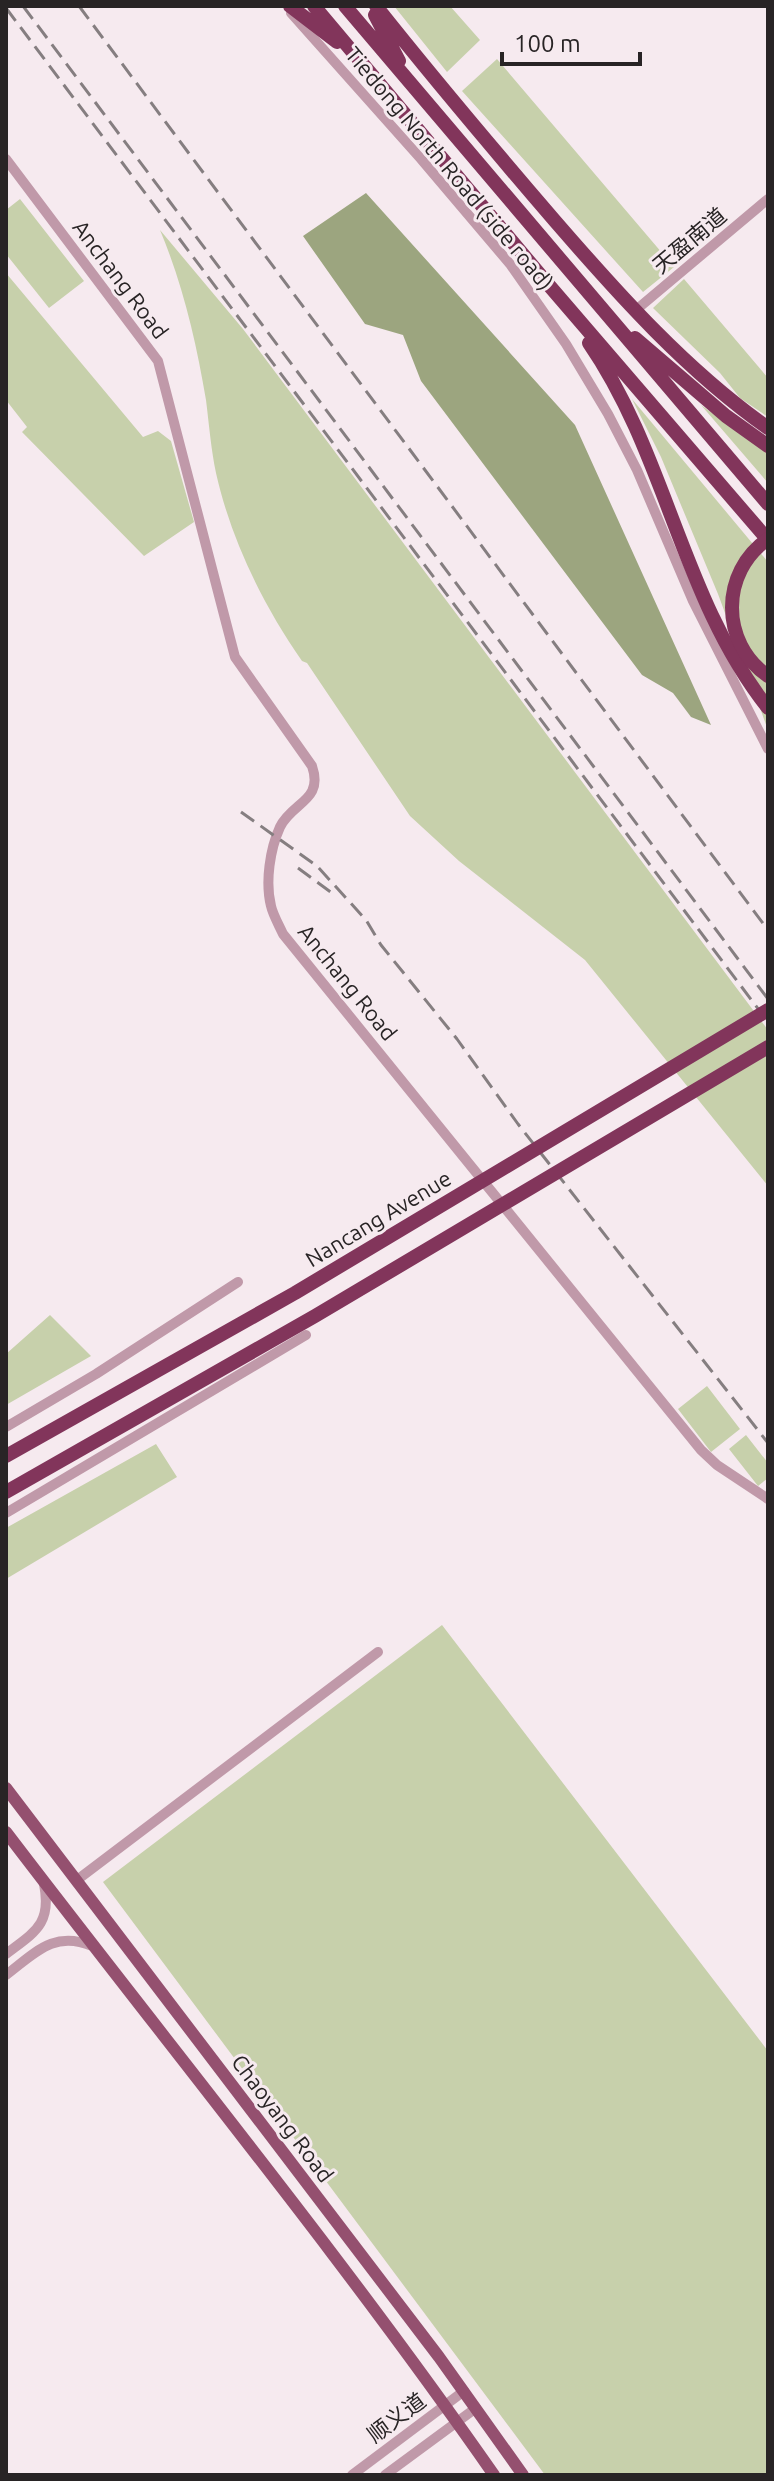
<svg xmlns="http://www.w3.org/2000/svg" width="774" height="2481" font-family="Ubuntu,'Noto Sans SC',sans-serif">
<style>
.green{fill:#c7d0ab}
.water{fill:#9ca57f}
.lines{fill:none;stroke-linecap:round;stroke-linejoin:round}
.minor{stroke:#c099a9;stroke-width:10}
.major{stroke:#94506f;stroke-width:12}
.highway{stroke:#82355b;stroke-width:14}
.rail{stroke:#857e80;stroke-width:3;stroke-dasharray:16 8;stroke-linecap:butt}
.highway-bridge{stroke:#82355b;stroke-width:14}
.labels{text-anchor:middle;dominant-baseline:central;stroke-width:6;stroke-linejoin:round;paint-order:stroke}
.street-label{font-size:22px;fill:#282425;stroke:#f6eaef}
</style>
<rect width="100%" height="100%" fill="#f6eaef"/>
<path class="green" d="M394,6H450L480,40L447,72Z
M497,59L674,267L643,292L462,91Z
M20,199L84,281L49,308L6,254V210Z
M160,230L243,329L768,1030V1186L585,960L459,861L410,816L307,663L302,661C263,605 231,540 216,473C211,449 209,424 206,400C196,341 183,285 160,230Z
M6,273L143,437L158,431L171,441L194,522L144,556L22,432L27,427L6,400Z
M684,279L768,378V417L740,398L720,373L653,308Z
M632,399L768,562V730L718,594L661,457Z
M701,405L768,454V483Z
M50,1315L91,1356L6,1405V1354Z
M707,1386L740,1429L711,1452L678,1409Z
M746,1435L768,1463V1478L758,1486L729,1449Z
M156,1444L177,1477L6,1579V1528Z
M442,1625L768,2051V2475H545L103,1882Z"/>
<path class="water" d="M366,193L575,425L711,725L691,717L673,693L642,675L421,381L403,335L365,324L303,236Z"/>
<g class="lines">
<path class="minor" d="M291,13L421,159L510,264L566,344L608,414L637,470L693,601L768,749
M6,159L158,361L235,657L312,766C324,801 292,802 280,827C270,849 265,882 271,906C273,915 279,925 283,934L701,1450L717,1465L768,1499
M636,310L768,199
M6,1427L96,1374L238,1282
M6,1513L306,1335
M77,1880L378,1652
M6,1954C35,1932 52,1924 44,1884
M6,1975C35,1953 54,1930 92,1946
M352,2475L464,2391
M385,2475L476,2408"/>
<path class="major" d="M6,1788L439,2357L523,2475
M6,1832C169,2046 340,2254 494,2475"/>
<path class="highway" d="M290,6L337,42
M314,6L547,283L768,540
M345,6L768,504
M376,6C434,79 494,150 555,221C620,296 687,371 768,428
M375,15L399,61
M635,338L726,416L768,446
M589,343C667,456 682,600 768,708"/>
<path class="rail" d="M23,6L768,999
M79,6L768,930
M6,8L768,1022
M241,812L317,866L366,920L381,945L457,1039L518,1124L768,1443
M298,868L332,893"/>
<path class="highway-bridge" d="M768,539C720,572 720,643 768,676
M6,1456L295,1293L768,1010
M6,1492L315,1316L768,1047"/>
</g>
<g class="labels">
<g class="street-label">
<text transform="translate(450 168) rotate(50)">Tiedong North Road (side road)</text>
<text transform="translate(689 240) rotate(-40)">天盈南道</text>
<text transform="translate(121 279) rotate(53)">Anchang Road</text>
<text transform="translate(348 982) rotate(51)">Anchang Road</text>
<text transform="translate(378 1218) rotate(-31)">Nancang Avenue</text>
<text transform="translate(283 2118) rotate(53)">Chaoyang Road</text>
<text transform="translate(396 2417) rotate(-37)">顺义道</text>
</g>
</g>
<rect width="774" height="2481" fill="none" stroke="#282425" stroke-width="16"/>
<path d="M502 52v12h138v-12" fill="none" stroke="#282425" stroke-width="4"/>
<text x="514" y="52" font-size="24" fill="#282425" stroke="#f6eaef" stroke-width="6" paint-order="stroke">100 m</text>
</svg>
